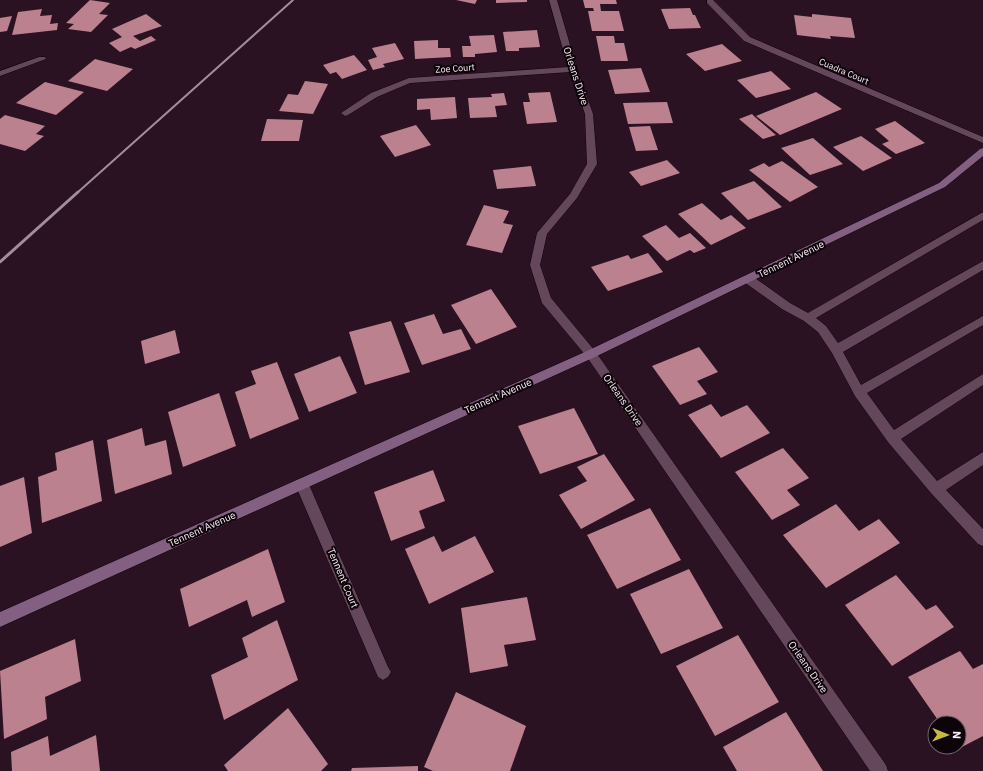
<svg xmlns="http://www.w3.org/2000/svg" width="983" height="771" font-family="'IBM Plex Sans',sans-serif">
<style>
.building{fill:#bc818e}
.lines{fill:none;stroke-linecap:round;stroke-linejoin:round}
.lane-casing{stroke:#12010c;stroke-width:1}
.street-casing{stroke:#12010c;stroke-width:1}
.secondary-casing{stroke:#12010c;stroke-width:1}
.lane{fill:#64475a;fill-rule:evenodd}
.street{fill:#64475a;fill-rule:evenodd}
.secondary{fill:#835f82;fill-rule:evenodd}
.rail-far1{stroke:#a18e9b;stroke-width:2}
.rail{stroke:#a18e9b;stroke-width:3}
.labels{text-anchor:middle;dominant-baseline:central;stroke-width:4;stroke-linejoin:round;paint-order:stroke}
.far-street-label{font-size:9px;fill:#fdeef7;stroke:#0c0409}
.street-label{font-size:10px;fill:#fdeef7;stroke:#0c0409}
</style>
<rect width="100%" height="100%" fill="#2a1223"/>
<path class="building" d="M90,0L110,3L99,14L108,15L91,32L68,29L74,24L66,23Z
M456,0H477L475,4Z
M496,0H527V2L496,3Z
M583,0H616L617,4H600L601,11H619L624,31H592L588,11H594L593,8H585Z
M690,8L693,15H695L701,28L669,29L661,9Z
M42,9L40,16L52,15L50,24L58,23L57,30L12,35L18,12Z
M146,14L162,26L133,36L140,41L151,36L156,40L135,49L131,47L120,52L109,43L122,37L112,29Z
M812,14L851,18L855,38L830,36L831,39L797,35L794,15L812,17Z
M12,16L7,31L0,32V18Z
M537,30L540,47L519,48V51H506L503,32Z
M494,35L497,52L475,54V57H463L462,46H471L469,36Z
M596,36H614L615,43H624L628,61H601Z
M438,40V48H450L451,57L415,59L414,41Z
M395,43L404,59L383,64L385,67L373,70L368,60L377,57L372,48Z
M722,44L742,61L705,71L686,54Z
M354,55L367,70L342,79L336,72L330,74L323,65Z
M95,59L133,69L107,91L68,81Z
M641,68L650,92L615,94L608,70Z
M771,71L791,89L756,98L737,80Z
M305,81L328,84L313,114L279,111L288,94L298,95Z
M45,82L84,92L56,115L16,103Z
M550,92L557,122L527,124L523,102H530L528,93Z
M816,92L842,109L780,135L756,116Z
M504,93L507,105L495,106L497,117L470,118L468,98L492,97L491,94Z
M455,97L457,118L431,120L430,109L417,110V99Z
M667,102L673,123L628,124L623,103Z
M752,114L755,117L776,135L763,139L739,119Z
M5,115L45,126L36,134L44,136L25,151L0,144V119Z
M267,119L303,120L299,141H261Z
M895,121L925,143L896,154L882,144L889,141L875,129Z
M416,125L431,145L395,157L380,136Z
M650,126L658,150L636,151L629,127Z
M861,136L892,158L863,171L833,147Z
M813,138L843,164L810,175L781,148Z
M667,160L680,173L641,186L629,172Z
M782,161L818,187L790,202L749,170L764,163L769,167Z
M531,166L536,186L497,189L493,170Z
M754,181L782,207L748,220L721,193Z
M702,203L721,220L731,215L746,228L711,245L678,214Z
M484,205L509,211L503,223L513,225L502,253L466,245Z
M666,225L679,238L690,233L706,248L694,253L690,250L667,261L642,236Z
M648,253L663,272L608,291L591,267L628,255L631,259Z
M491,289L517,327L476,344L451,305Z
M434,314L443,334L461,329L471,349L422,365L404,323Z
M391,321L410,372L365,385L349,332Z
M175,330L180,353L145,364L141,341Z
M699,347L718,372L697,381L707,394L680,405L652,366Z
M340,356L357,393L309,412L294,374Z
M277,362L299,419L250,439L235,392L256,384L251,371Z
M219,393L236,446L183,467L168,412Z
M711,404L721,417L747,405L770,433L721,458L688,415Z
M574,408L598,454L540,474L518,426Z
M142,428L145,446L166,440L172,474L115,494L107,440Z
M93,440L102,501L42,523L38,477L57,470L55,453Z
M783,448L809,478L787,490L800,505L772,520L735,472Z
M604,454L635,500L581,529L559,495L587,481L577,467Z
M433,470L445,501L419,511L425,528L391,541L374,492Z
M24,477L32,533L0,547V486Z
M836,504L859,531L879,519L900,543L826,588L783,535Z
M650,508L681,560L617,589L587,535Z
M434,536L442,552L475,536L494,572L429,604L405,549Z
M268,549L285,602L252,617L247,600L189,627L180,589Z
M689,569L723,628L661,654L630,594Z
M896,575L926,610L936,605L954,627L892,666L845,605Z
M527,597L536,640L504,645L508,666L470,673L461,608Z
M277,620L298,680L224,720L211,675L248,657L242,638Z
M738,635L779,702L715,736L676,666Z
M75,639L81,681L45,697L47,719L4,739L0,671Z
M960,651L973,669L983,664V736L958,749L957,747H959V723H940L908,677Z
M456,692L526,726L510,771H433L424,767Z
M288,708L328,764L321,771H228L224,765Z
M786,712L823,771H737L723,747Z
M96,735L100,771H12L11,752L48,736L50,756Z
M418,766V771H351L352,768Z"/>
<g class="lines">
<defs>
<path id="lane" d="M983,212V220L816,318L826,326L838,343L983,261V270L843,352L861,385L983,316V325L867,393L894,430L983,374V385L901,439L937,481L983,452V465L946,490L983,529V546L978,544L931,493L888,442L855,396L832,353L818,332L804,321L782,309L744,282L743,279L744,276H752L790,303L808,313Z"/>
<path id="street" d="M549,0H557L577,69L593,114L597,164L577,198L547,234L540,265L551,298L595,351L886,765L888,771H870L587,357L542,303L530,265L537,233L570,194L587,164L585,114L570,72L410,83L377,97L348,115L345,116L341,113L371,93L409,78L568,67Z
M707,0H713L750,37L983,137V143L744,41L707,3Z
M39,57H45L46,59L0,76V71Z
M302,478L307,480L388,667L391,672L388,677L383,680L378,677L295,484L297,480Z"/>
<path id="secondary" d="M983,148V156L945,187L595,357L0,627V612L587,351L939,183L980,149Z"/>
</defs>
<use href="#lane" class="lane-casing"/>
<use href="#street" class="street-casing"/>
<use href="#secondary" class="secondary-casing"/>
<use href="#lane" class="lane"/>
<use href="#street" class="street"/>
<use href="#secondary" class="secondary"/>
<path class="rail-far1" d="M77,193L293,0"/>
<path class="rail" d="M0,262L78,192"/>
</g>
<g class="labels">
<g class="far-street-label">
<text transform="translate(455 68) rotate(-4)">Zoe Court</text>
<text transform="translate(844 71) rotate(23)">Cuadra Court</text>
</g>
<g class="street-label">
<text transform="translate(576 76) rotate(72)">Orleans Drive</text>
<text transform="translate(791 259) rotate(-26)">Tennent Avenue</text>
<text transform="translate(498 396) rotate(-24)">Tennent Avenue</text>
<text transform="translate(623 400) rotate(55)">Orleans Drive</text>
<text transform="translate(202 529) rotate(-24)">Tennent Avenue</text>
<text transform="translate(343 578) rotate(67)">Tennent Court</text>
<text transform="translate(808 667) rotate(55)">Orleans Drive</text>
</g>
</g>
<g transform="translate(947 735) rotate(91)"><circle r="19" fill="#0c0409" stroke="#6c6268"/>
<path d="M0-3L7 15L0 10L-7 15Z" fill="#c8bb3b"/>
<text y="-6" font-size="11" font-weight="bold" text-anchor="middle" fill="#fdeef7">N</text>
</g>
</svg>
